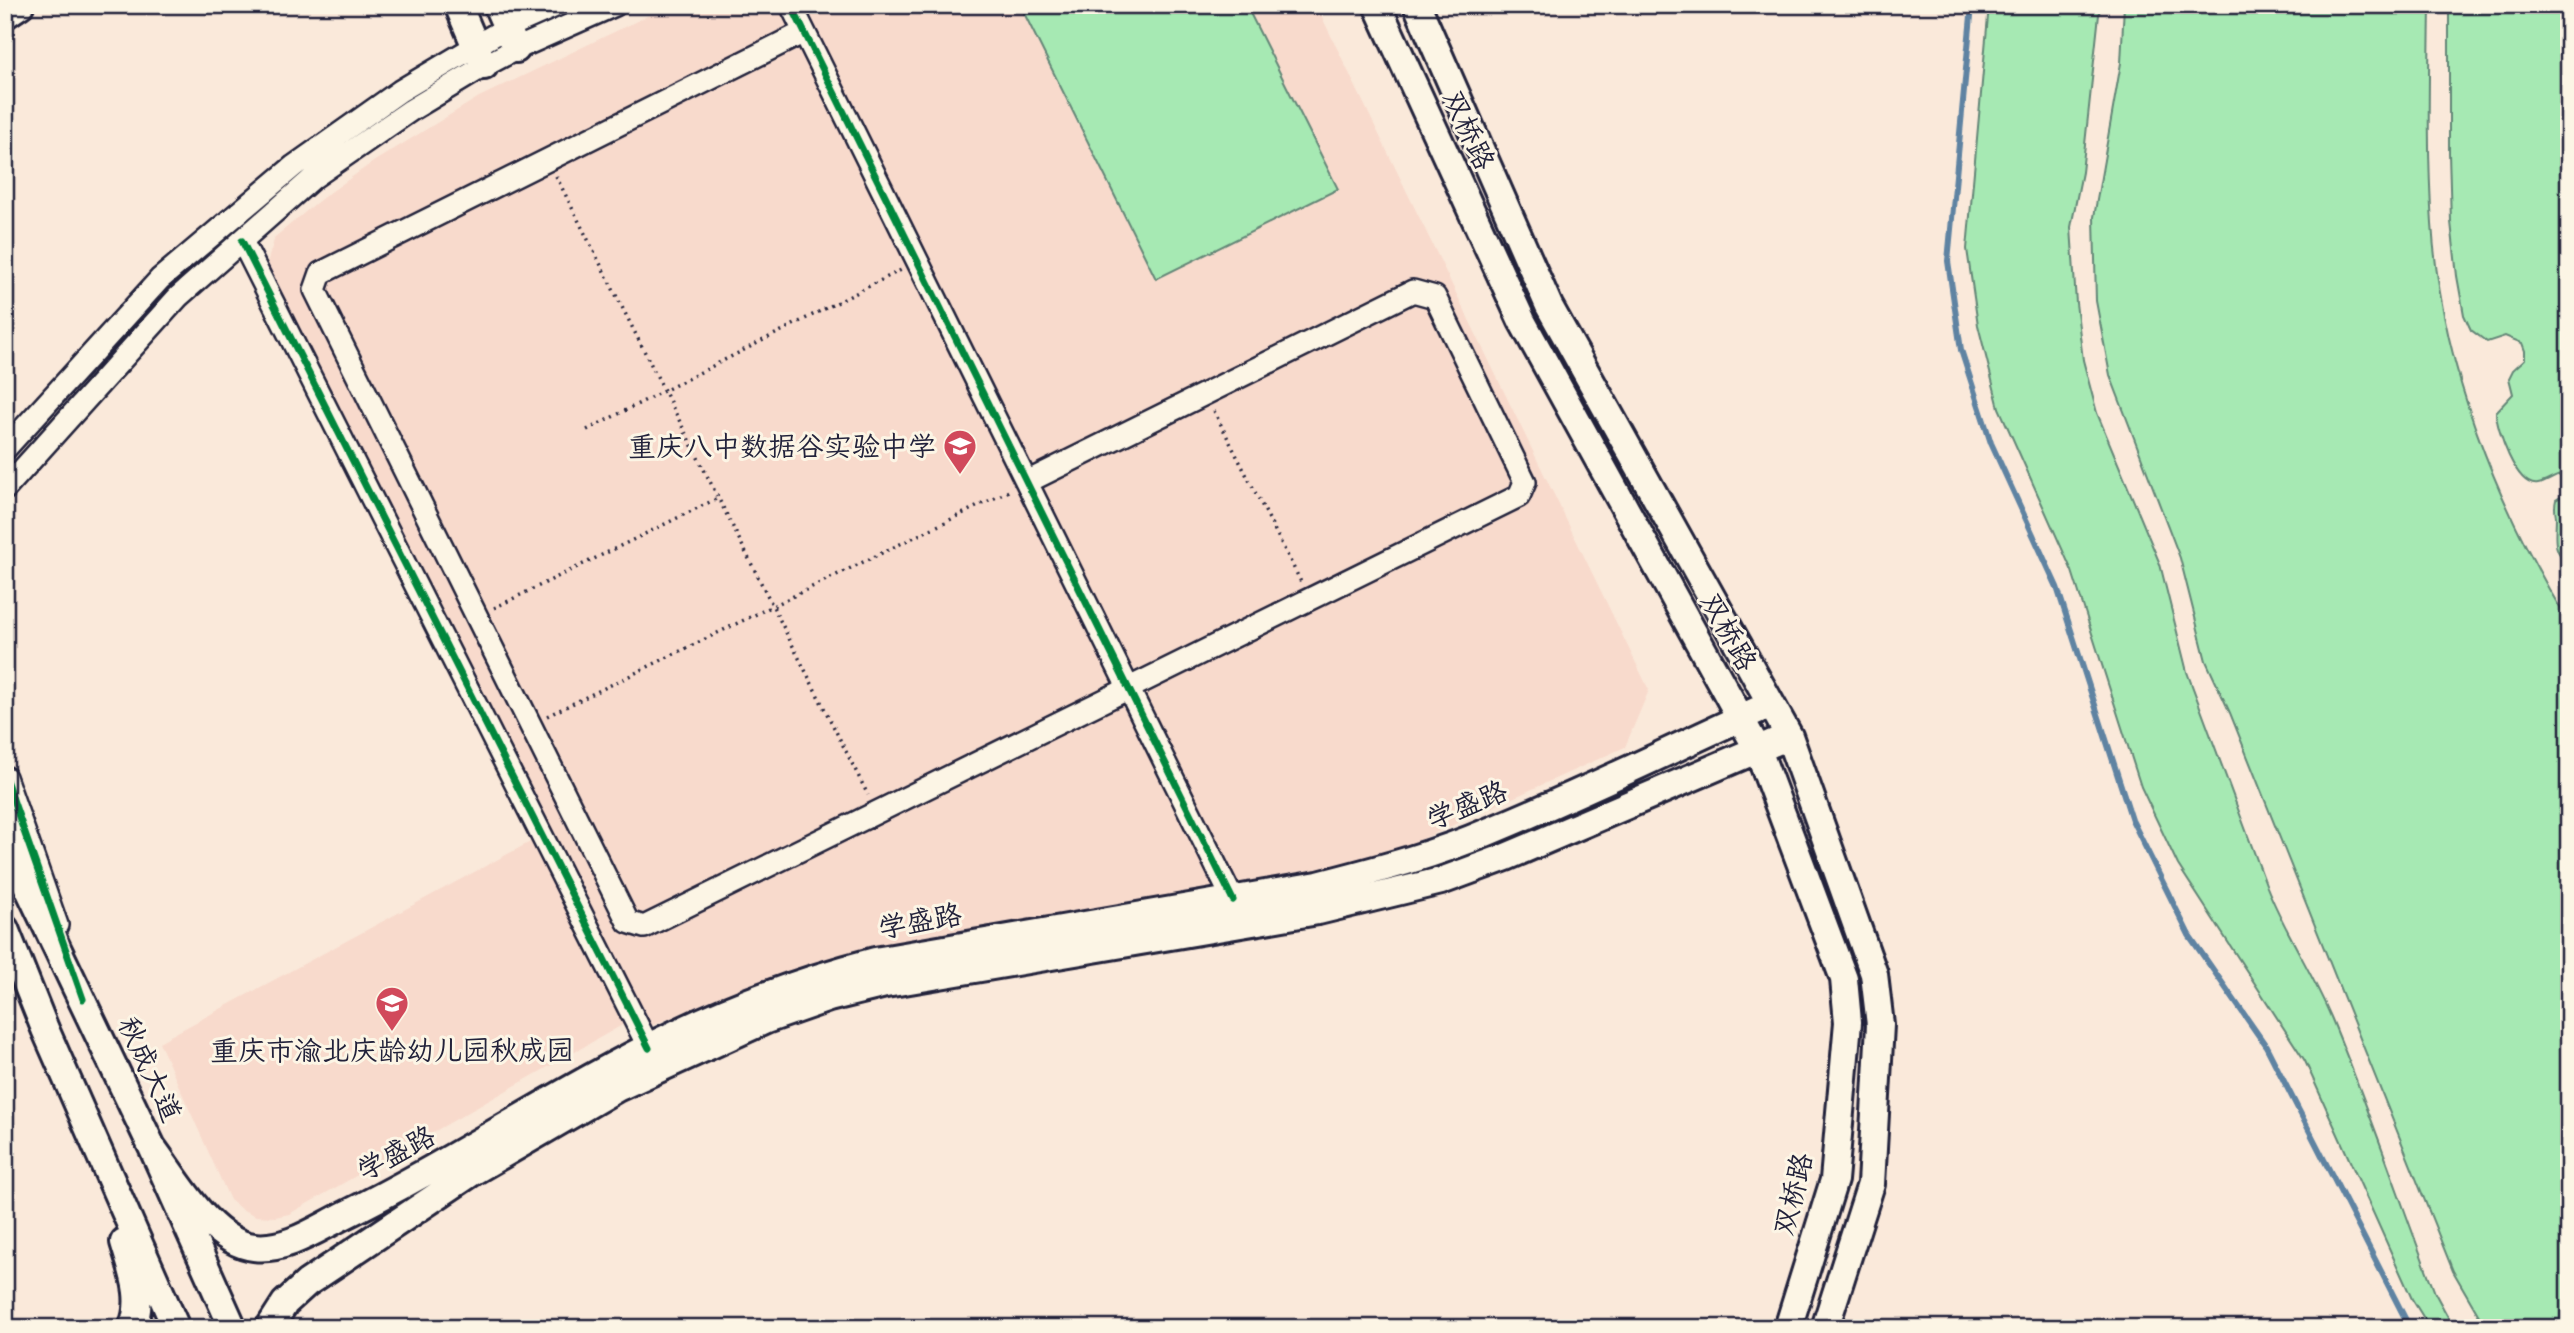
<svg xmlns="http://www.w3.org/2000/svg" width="2574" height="1333" font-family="Caveat,'LXGW WenKai TC',sans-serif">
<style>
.built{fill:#f8dacc}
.green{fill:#a6e9b3;stroke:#648677;stroke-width:2}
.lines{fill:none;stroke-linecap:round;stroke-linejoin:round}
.stream{stroke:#5e83a2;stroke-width:6}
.minor-casing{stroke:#22223b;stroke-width:26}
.major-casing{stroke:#22223b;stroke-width:32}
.path{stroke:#22223b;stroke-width:3.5;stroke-dasharray:2 5;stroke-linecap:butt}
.minor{stroke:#fcf5e5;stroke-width:21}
.major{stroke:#fcf5e5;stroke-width:26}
.cycleway-casing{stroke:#fcf5e5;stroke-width:11}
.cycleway{stroke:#00873e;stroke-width:7}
.labels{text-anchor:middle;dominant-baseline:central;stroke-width:6;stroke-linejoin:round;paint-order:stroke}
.street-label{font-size:28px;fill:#22223b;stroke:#fcf5e5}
.poi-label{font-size:28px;fill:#22223b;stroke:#fcf5e5;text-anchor:end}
</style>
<rect width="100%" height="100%" fill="#fae9da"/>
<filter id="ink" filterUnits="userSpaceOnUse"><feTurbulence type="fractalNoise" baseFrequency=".0143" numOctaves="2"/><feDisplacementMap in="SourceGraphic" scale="14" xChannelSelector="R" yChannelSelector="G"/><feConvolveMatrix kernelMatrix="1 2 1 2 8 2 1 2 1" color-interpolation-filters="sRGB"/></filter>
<g filter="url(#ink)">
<path class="built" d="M670,5H1316L1649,690L1625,747L1394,852L1317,873L868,949L736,990L651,1026L267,263L275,237L321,199L373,162L479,97Z
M532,841L624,1024L289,1214L275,1217L256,1216L241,1209L230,1200L159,1042Z"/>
<path class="green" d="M1020,5H1246L1338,189L1156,279Z
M1989,5H2100L2082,172L2071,227L2076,303L2083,360L2097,413L2160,564L2187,672L2267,887C2285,932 2312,972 2331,1017C2369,1107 2400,1201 2435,1293L2454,1328H2430L2412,1299L2305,1061L2178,865L2141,787L2072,571L1999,408L1978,325L1967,249Z
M2124,5H2430C2429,78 2427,151 2432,224C2441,364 2496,504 2569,623V1328H2486L2453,1271L2230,713L2206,661L2180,558L2110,375L2096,301L2094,217L2121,63Z
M2449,5H2569V473C2555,474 2547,483 2538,484C2516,488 2496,428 2496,412L2513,394L2509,378L2513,370L2525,359V351L2522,343L2505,336L2487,342L2471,330L2464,315L2457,276L2451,222L2449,153Z
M2564,495H2569V564C2551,551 2556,537 2556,517C2555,510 2554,507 2556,500Z"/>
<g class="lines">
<path class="stream" d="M1972,5L1948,261L1961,350L1991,443L2057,587L2132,820L2189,935L2266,1046L2410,1328
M2377,1328L2406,1323"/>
<defs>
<path id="minor" d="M791,5L1233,900
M804,32L321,273L315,290L628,922L644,927L1519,496L1525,482L1435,297L1413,291L1027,482
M242,241L649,1048
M5,449L160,279L294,166L400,91L506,28L558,5
M5,489L178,297L314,177L411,110L484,66L516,49L615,5
M5,777L57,925"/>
<path id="major" d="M458,5L484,66
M497,5L516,49
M1377,5L1522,321L1758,750L1844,979L1848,1022L1834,1180L1788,1328
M1417,5L1549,306L1789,736L1874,974L1880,1025L1871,1184L1825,1328
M5,15L20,5
M5,839L152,1147L233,1328
M5,929L45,1029L176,1328
M152,1147C177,1180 210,1242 254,1247C285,1251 317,1229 343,1216C457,1160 562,1088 677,1033C742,1002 806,979 875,961L1318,885C1376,870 1435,855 1490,831C1585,792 1678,746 1771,704
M124,1242C132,1270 145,1299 132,1328
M269,1328L285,1303L307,1283L474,1171L617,1088L766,1020L829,998L886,984L1318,911L1441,881L1506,857L1789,736"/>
</defs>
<use href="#minor" class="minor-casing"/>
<use href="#major" class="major-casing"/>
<path class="path" d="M556,176L868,795
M1214,411L1301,582
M587,430L901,270
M494,608L718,498
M547,716L1009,491"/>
<use href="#minor" class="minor"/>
<use href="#major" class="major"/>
<defs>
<path id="cycleway" d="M791,5L1233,900
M242,241L649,1048
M5,777L83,999"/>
</defs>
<use href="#cycleway" class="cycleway-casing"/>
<use href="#cycleway" class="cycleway"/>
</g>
</g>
<defs>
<symbol id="school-pin" viewBox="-11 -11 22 30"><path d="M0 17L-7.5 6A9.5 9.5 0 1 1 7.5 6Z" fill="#d1495b" stroke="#fcf5e5"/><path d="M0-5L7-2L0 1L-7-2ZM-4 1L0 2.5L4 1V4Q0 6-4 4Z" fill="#fff"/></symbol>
</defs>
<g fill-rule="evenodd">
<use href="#school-pin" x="941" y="427" width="38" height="52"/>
<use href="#school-pin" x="373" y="984" width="38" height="52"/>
</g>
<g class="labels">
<g class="street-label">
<text transform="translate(1469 130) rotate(65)">双桥路</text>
<text transform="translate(1729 632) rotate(61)">双桥路</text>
<text transform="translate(1467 805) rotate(-22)">学盛路</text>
<text transform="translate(920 921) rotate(-10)">学盛路</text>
<text transform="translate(150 1069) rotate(65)">秋成大道</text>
<text transform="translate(396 1153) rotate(-28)">学盛路</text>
<text transform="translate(1793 1194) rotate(-76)">双桥路</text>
</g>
<g class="poi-label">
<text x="936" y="446">重庆八中数据谷实验中学</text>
<text x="392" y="1050" text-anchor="middle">重庆市渝北庆龄幼儿园秋成园</text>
</g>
</g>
<rect width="2574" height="1333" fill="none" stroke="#fcf5e5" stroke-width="28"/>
<rect x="14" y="14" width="2546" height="1305" fill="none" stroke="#22223b" stroke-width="2.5" filter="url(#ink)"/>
</svg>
